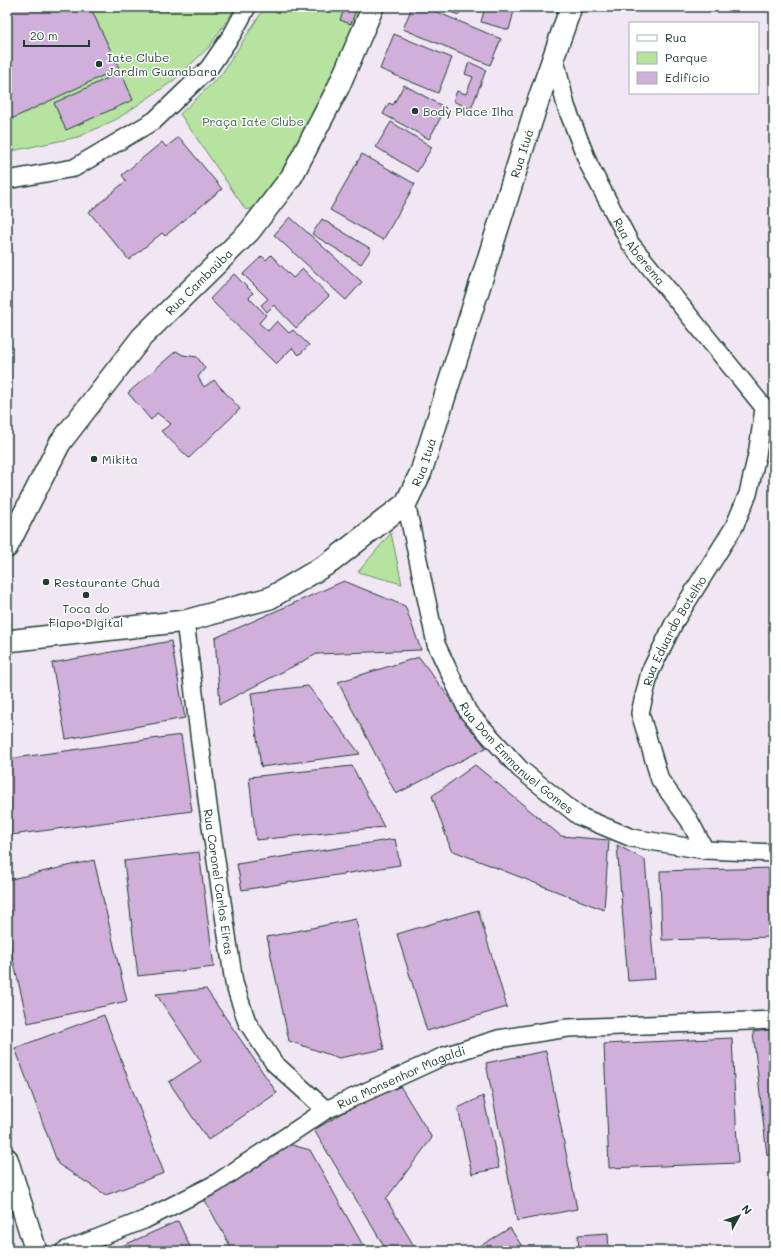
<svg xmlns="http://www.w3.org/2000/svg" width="781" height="1258" font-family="Mali,sans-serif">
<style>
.green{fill:#b6e3a0;stroke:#6a906a}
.building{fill:#d0b0db;stroke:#1f3d34}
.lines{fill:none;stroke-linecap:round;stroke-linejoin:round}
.minor-casing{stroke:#1f3d34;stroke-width:20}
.tertiary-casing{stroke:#1f3d34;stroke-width:24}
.minor{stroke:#fff;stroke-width:17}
.tertiary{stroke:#fff;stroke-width:21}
.poi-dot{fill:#1f3d34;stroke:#fff;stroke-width:1.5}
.labels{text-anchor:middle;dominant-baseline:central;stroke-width:3;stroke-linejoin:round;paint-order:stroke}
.poi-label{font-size:12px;fill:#1f3d34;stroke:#fff;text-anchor:start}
.park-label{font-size:12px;fill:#3d5e4a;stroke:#fff}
.street-label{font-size:12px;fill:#1f3d34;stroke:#fff}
</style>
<rect width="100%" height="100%" fill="#f1e7f4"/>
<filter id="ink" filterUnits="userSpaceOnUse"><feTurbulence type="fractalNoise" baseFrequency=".025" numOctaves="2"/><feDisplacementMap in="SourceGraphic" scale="8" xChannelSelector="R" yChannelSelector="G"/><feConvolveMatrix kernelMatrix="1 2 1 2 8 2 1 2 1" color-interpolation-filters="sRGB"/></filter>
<g filter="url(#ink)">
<path class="green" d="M7,7H236L209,47L173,81L117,119L78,137L7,152Z
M265,7H360L327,99L267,205L246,210L180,114L221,75Z
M391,533L402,584L358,572Z"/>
<path class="building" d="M7,7H90L119,68L7,121Z
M345,7H357L351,24L340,20Z
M412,7H425L501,39L490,65L403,29Z
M435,7H461L459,15Z
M485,7H515L509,30L481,22Z
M394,34L452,58L438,93L380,69Z
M469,62L486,70L471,109L453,101L457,91L466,94L473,77L465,74Z
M121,72L133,100L66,130L54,103Z
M404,85L446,108L429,139L383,114L389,103L393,105Z
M391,122L432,147L417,172L376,147Z
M179,137L222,189L165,236L162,233L129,260L89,212L126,181L122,175L162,142L166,147Z
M362,154L415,184L383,240L330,210Z
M290,217L362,282L346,300L274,235Z
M322,219L371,249L361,264L312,234Z
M271,255L293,278L303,269L329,296L296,328L274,305L267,312L261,305L268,299L243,274L262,256L266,260Z
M234,274L253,293L249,298L266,315L259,323L268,331L277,321L289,333L293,330L309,345L299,355L292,348L276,364L210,299Z
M176,351L183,355L197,357L205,368L198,377L204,387L214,380L240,409L189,458L161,431L171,424L157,413L151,420L128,393Z
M344,581L405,606L421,650L317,654L220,704L215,638Z
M171,641L185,718L66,739L52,663Z
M419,657L486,748L396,794L338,682Z
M308,686L360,754L261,767L251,693Z
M181,735L192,811L11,835L7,808V759Z
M475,765L561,836L609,840L604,910L451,850L432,796Z
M352,766L384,827L256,840L249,777Z
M395,839L400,865L242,890L237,864Z
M617,845L645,860L655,979L628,981Z
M199,852L214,967L138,976L124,861Z
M94,860L127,1001L28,1023L7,934V880Z
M774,868V937L662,940L660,871Z
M478,910L507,1007L427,1031L397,934Z
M356,919L384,1049L339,1058L289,1041L267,937Z
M206,989L277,1093L208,1140L169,1082L201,1061L156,994Z
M104,1015L164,1173L106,1195L58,1164L15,1048Z
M774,1029V1154L767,1155L753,1032Z
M732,1038L738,1163L609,1168L604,1044Z
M546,1051L577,1209L517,1221L486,1063Z
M397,1081L432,1138L386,1199L417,1251H387L314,1130Z
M483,1096L499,1168L472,1174L458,1108Z
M288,1144L310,1150L366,1251H233L201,1193Z
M178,1221L192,1251H119L120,1247Z
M510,1228L525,1251H472Z
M608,1233L609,1251H579L578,1235Z"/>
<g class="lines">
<defs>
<g id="minor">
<path id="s1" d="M554,55L566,106L589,165L630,243L771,416"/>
<path d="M7,180L74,168L155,120L209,68L233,33L247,7"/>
<path id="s2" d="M406,503L436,644L468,712L520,769L579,816L632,838L705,850L774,853"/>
<path id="s3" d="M185,621L208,806L234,983L247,1022L274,1063L326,1110"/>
<path id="s4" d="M705,850L689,820L660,780L640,713L650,672L675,621L734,527L748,494L757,455L764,409"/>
<path id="s5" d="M64,1251L144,1220L215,1184L326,1110L444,1056L498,1039L568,1028L774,1020"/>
</g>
<g id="tertiary">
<path id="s6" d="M7,547L60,443L142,337L249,232L292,176L338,88L373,7"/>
<path id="s7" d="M7,641L185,621L270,598L331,562L406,503L421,472L535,110L571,7"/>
<path d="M7,1159L36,1251"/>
</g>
</defs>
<use href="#minor" class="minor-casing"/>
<use href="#tertiary" class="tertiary-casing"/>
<use href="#minor" class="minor"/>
<use href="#tertiary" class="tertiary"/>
</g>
</g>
<g class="poi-dot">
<circle cx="99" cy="64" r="4"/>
<circle cx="415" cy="111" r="4"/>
<circle cx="94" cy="459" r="4"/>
<circle cx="46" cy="582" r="4"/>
<circle cx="86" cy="595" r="4"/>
</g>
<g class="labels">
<g class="poi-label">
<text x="107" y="57">Iate Clube<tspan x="107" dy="14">Jardim Guanabara</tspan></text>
<text x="423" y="111">Body Place Ilha</text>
<text x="102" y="459">Mikita</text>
<text x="54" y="582">Restaurante Chuá</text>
<text x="86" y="608" text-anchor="middle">Toca do<tspan x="86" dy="14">Fiapo Digital</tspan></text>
</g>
<g class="park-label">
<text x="253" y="121">Praça Iate Clube</text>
</g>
<g class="street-label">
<text stroke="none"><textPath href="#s7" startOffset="802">Rua Ituá</textPath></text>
<text stroke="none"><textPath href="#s1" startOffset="216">Rua Aberema</textPath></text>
<text stroke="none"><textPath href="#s6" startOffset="330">Rua Cambaúba</textPath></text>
<text stroke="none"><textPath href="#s7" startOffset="478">Rua Ituá</textPath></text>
<text stroke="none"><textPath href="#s4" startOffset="243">Rua Eduardo Botelho</textPath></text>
<text stroke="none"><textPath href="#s2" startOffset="286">Rua Dom Emmanuel Gomes</textPath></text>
<text stroke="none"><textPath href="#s3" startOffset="263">Rua Coronel Carlos Eiras</textPath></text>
<text stroke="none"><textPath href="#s5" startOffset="381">Rua Monsenhor Magaldi</textPath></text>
</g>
</g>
<rect width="781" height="1258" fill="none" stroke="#fff" stroke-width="24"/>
<rect x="12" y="12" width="757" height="1234" fill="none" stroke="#1f3d34" stroke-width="1.5" filter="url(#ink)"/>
<rect x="629" y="22" width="130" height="72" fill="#ffffff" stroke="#a5b1ae"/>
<rect x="637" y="35" width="20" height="6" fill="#ffffff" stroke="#a5b1ae"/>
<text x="665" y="42" font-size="12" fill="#1f3d34">Rua</text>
<rect x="637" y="52" width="20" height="12" fill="#b6e3a0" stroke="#a5b1ae"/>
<text x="665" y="62" font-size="12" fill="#1f3d34">Parque</text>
<rect x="637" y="72" width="20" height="12" fill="#d0b0db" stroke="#a5b1ae"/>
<text x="665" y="82" font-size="12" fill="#1f3d34">Edifício</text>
<g transform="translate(739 1216) rotate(50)" stroke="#ffffff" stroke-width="3" paint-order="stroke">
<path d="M0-3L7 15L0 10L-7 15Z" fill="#1f3d34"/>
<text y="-6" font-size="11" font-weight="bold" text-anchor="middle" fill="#1f3d34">N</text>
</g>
<path d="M24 40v6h65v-6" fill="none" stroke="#1f3d34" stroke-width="2"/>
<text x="30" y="40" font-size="12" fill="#1f3d34" stroke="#ffffff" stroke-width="3" paint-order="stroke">20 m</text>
</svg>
